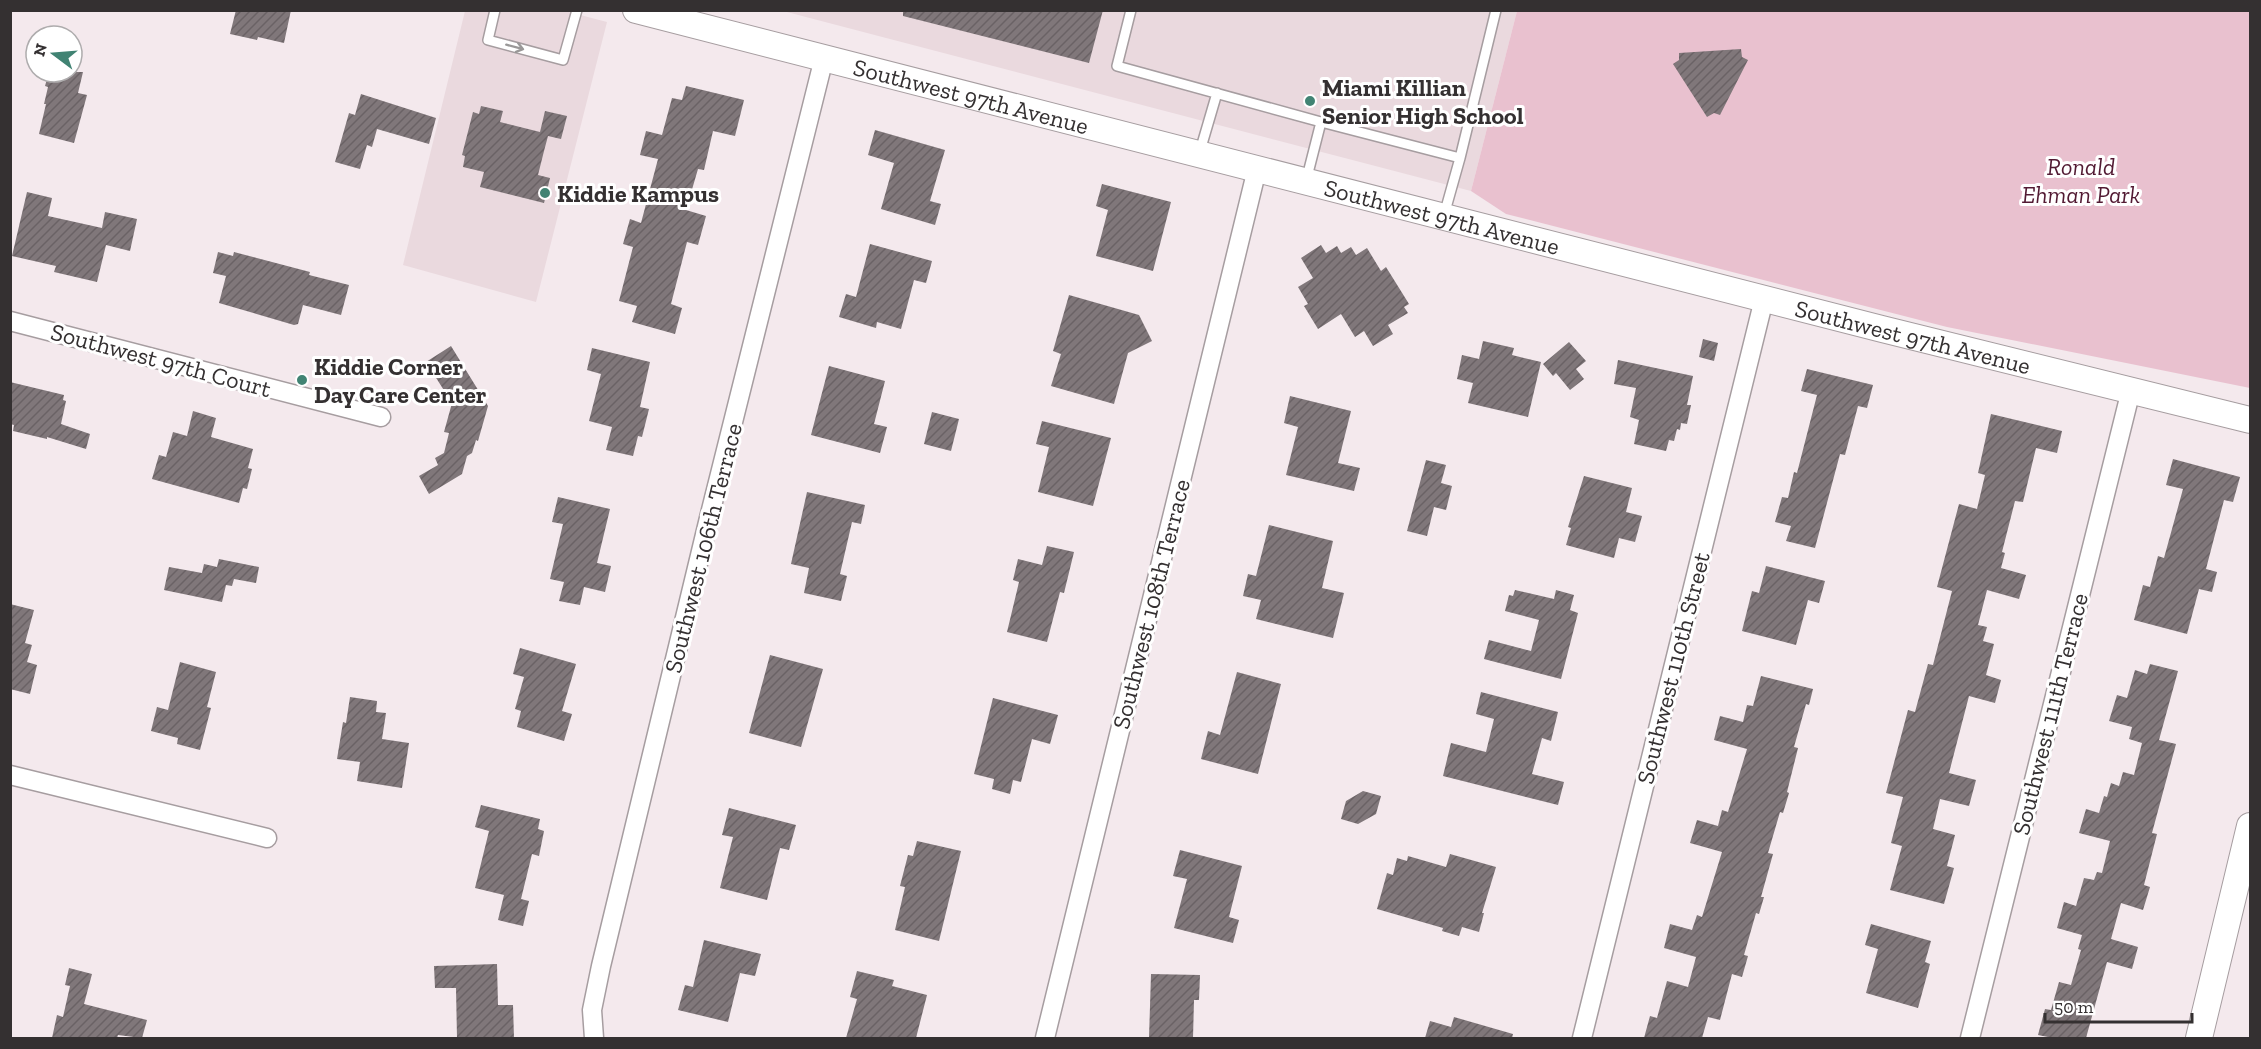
<svg xmlns="http://www.w3.org/2000/svg" width="2261" height="1049" font-family="'Zilla Slab',serif">
<style>
.built{fill:#ead9de}
.park{fill:#e9c1cf}
.building{fill:url(#building-hatch)}
.lines{fill:none;stroke-linecap:round;stroke-linejoin:round}
.lane-casing{stroke:#a69da0;stroke-width:12}
.street-casing{stroke:#a69da0;stroke-width:21}
.secondary-casing{stroke:#a69da0;stroke-width:28}
.lane{stroke:#fff;stroke-width:9}
.street{stroke:#fff;stroke-width:18}
.secondary{stroke:#fff;stroke-width:26}
.oneway{stroke:#9a9898}
.poi-dot{fill:#418373;stroke:#fff;stroke-width:2}
.labels{text-anchor:middle;dominant-baseline:central;stroke-width:6;stroke-linejoin:round;paint-order:stroke}
.poi-label{font-size:24px;font-weight:bold;fill:#343031;stroke:#fff;text-anchor:start}
.street-label{font-size:24px;fill:#343031;stroke:#fff}
.park-label{font-size:24px;font-style:italic;fill:#521a33;stroke:#fff}
</style>
<defs>
<pattern id="building-hatch" width="6" height="6" patternUnits="userSpaceOnUse" patternTransform="scale(1.5)"><rect width="6" height="6" fill="#80777a"/><path d="M-1 1l2-2M0 6l6-6M5 7l2-2" fill="none" stroke="#6a6265"/></pattern>
</defs>
<rect width="100%" height="100%" fill="#f4e9ed"/>
<path class="built" d="M465,11H565L607,22L536,302L403,265Z
M783,11H1517L1471,191Z"/>
<path class="park" d="M1517,11H2250V388L1947,327L1506,214L1471,191Z"/>
<path class="building" d="M236,10H291L284,43L258,37L257,40L230,34Z
M903,10H1103L1089,63L903,16Z
M1741,49L1742,57L1748,60L1720,115L1714,113L1707,117L1673,64L1679,60V53Z
M49,72H83L78,93L87,95L74,143L39,134L46,104H44L48,87L45,86Z
M686,86L744,100L735,136L713,131L704,170L698,169L686,210L706,216L698,245L687,242L671,304L682,308L675,334L632,322L637,306L619,301L633,247L623,244L630,219L641,223L658,159L640,155L646,131L662,135L672,98L682,100Z
M361,94L436,118L429,144L377,129L372,147L367,145L360,169L335,162L349,113L355,115Z
M481,106L503,111L500,122L540,132L545,111L567,116L561,139L548,136L544,151L538,175L550,178L544,203L480,187L484,172L463,167L465,156L462,155L473,112L479,114Z
M875,130L945,150L930,201L941,204L935,225L881,209L894,163L868,155Z
M1102,184L1171,202L1153,271L1096,256L1108,210L1096,206Z
M27,192L52,198L48,216L102,228L105,212L137,219L130,251L106,245L97,282L54,272L56,266L12,256Z
M870,244L932,261L926,283L914,280L901,329L877,322L876,328L839,317L846,294L856,297Z
M1321,245L1326,253L1337,246L1341,253L1351,247L1356,255L1367,248L1381,271L1386,267L1409,304L1404,307L1408,313L1388,325L1393,334L1373,346L1364,331L1355,337L1341,314L1318,329L1304,306L1308,304L1298,287L1313,278L1301,258Z
M218,252L233,256L234,252L310,272L309,275L349,285L341,315L303,305L298,324L294,325L219,303L226,276L213,273Z
M1069,295L1139,315L1152,341L1128,353L1114,404L1051,386L1061,354L1053,351Z
M1703,339L1718,343L1714,361L1699,357Z
M1483,341L1514,348L1512,355L1541,362L1528,417L1468,403L1473,383L1457,379L1462,355L1479,359Z
M1569,342L1586,361L1576,369L1584,379L1570,390L1556,373L1553,376L1543,364Z
M451,346L488,406L478,441L476,440L472,453L467,456L462,474L429,494L419,476L438,465L435,458L444,453L449,433L444,432L452,403L426,362Z
M592,348L650,362L640,407L649,409L642,437L638,436L633,456L606,450L612,427L589,421L601,374L587,370Z
M1618,360L1693,376L1687,405H1691L1687,424L1681,423L1680,430L1677,429L1674,441L1669,440L1666,451L1634,444L1639,420L1630,417L1636,388L1614,384Z
M829,366L885,381L874,424L887,427L880,453L811,435Z
M1807,369L1873,385L1867,408L1858,406L1845,455L1840,454L1815,548L1786,541L1791,526L1775,522L1782,497L1788,498L1794,472L1797,473L1817,395L1801,391Z
M10,382L64,395L63,400L66,401L61,424L90,434L86,449L47,437V439L13,431L14,425L10,424Z
M1290,396L1351,411L1338,463L1360,468L1354,491L1286,475L1298,427L1284,423Z
M193,411L216,418L211,437L253,449L248,468L252,469L247,489L243,488L239,503L152,479L159,455L166,457L173,432L187,436Z
M932,412L959,419L951,451L924,444Z
M1991,414L2062,431L2057,453L2036,448L2023,502L2015,501L2002,552L2005,553L2001,568L2026,575L2019,599L1987,590L1978,625L1987,627L1983,641L1994,644L1986,675L2001,680L1995,703L1969,696L1949,773L1976,780L1969,806L1940,799L1933,829L1955,835L1947,866L1954,868L1944,904L1890,890L1902,846L1891,843L1903,797L1886,793L1908,710L1915,712L1928,664L1933,665L1952,591L1937,587L1959,504L1977,509L1985,475L1978,473Z
M1042,421L1111,438L1093,506L1038,492L1049,447L1036,444Z
M2173,459L2240,477L2233,502L2224,500L2206,569L2217,572L2212,592L2199,589L2187,634L2134,620L2143,585L2150,587L2158,556L2164,558L2183,489L2166,485Z
M1426,460L1446,465L1441,483L1452,486L1446,510L1434,507L1427,536L1407,531Z
M1584,476L1632,488L1626,512L1642,516L1635,542L1619,538L1614,558L1566,545L1571,528L1568,527Z
M807,492L865,505L861,524L852,522L840,574L847,576L841,601L804,593L809,568L791,564Z
M558,497L610,509L597,563L611,566L605,592L584,587L580,605L559,601L564,582L550,579L563,524L552,522Z
M1269,525L1333,541L1322,588L1344,593L1333,638L1256,619L1261,600L1243,596L1248,574L1256,576Z
M1047,546L1074,552L1064,593L1060,592L1047,642L1007,632L1019,582L1013,580L1018,559L1042,565Z
M219,559L259,567L256,583L234,579L232,586L226,585L222,602L164,590L169,567L202,573L204,564L217,567Z
M1766,566L1825,581L1819,603L1808,600L1796,645L1742,631L1752,591L1759,593Z
M1515,590L1554,599L1556,590L1574,595L1570,610L1578,613L1561,679L1484,659L1489,640L1531,651L1539,620L1505,611L1509,595L1513,596Z
M10,604L34,610L25,643L32,645L27,662L37,665L30,694L10,689Z
M520,648L576,664L562,711L572,714L564,741L517,727L521,711L515,709L524,677L513,674Z
M770,655L823,669L801,747L749,733Z
M180,662L216,672L207,707L211,708L200,750L177,744L178,738L151,731L157,707L168,710Z
M2150,664L2178,671L2159,740L2176,744L2152,833L2157,834L2144,885L2150,887L2143,910L2121,903L2111,939L2138,947L2132,969L2107,962L2086,1038H2053L2038,1035L2045,1009L2051,1010L2059,982L2071,985L2081,950L2078,949L2082,935L2057,928L2064,902L2076,906L2084,878L2094,880L2097,872L2102,873L2110,841L2079,833L2086,809L2099,813L2104,796L2107,797L2111,783L2119,786L2123,772L2134,775L2142,743L2129,739L2132,727L2109,721L2117,695L2127,698L2135,670L2147,674Z
M1237,672L1281,684L1258,774L1201,759L1208,731L1220,735Z
M1761,676L1813,689L1809,705L1806,704L1794,747L1798,748L1787,792L1789,793L1783,813L1780,812L1768,853L1773,854L1761,897H1764L1759,914L1756,913L1744,955L1748,956L1742,977L1732,974L1720,1020L1708,1017L1702,1038H1644L1650,1016L1657,1018L1667,981L1688,987L1696,957L1664,948L1670,924L1692,930L1697,915L1702,917L1722,852L1690,843L1697,820L1718,826L1722,810L1728,812L1747,749L1714,740L1720,716L1743,722L1747,705L1753,706Z
M1481,692L1558,712L1551,741L1542,738L1532,774L1564,782L1558,805L1443,776L1451,743L1486,752L1494,719L1476,714Z
M350,697L377,701L376,712L386,713L382,739L409,743L402,788L357,781L360,762L337,759L343,722L346,723Z
M993,698L1058,715L1050,744L1032,739L1021,782L1013,780L1010,794L992,789L994,779L974,774Z
M1363,791L1381,796L1376,814L1358,824L1341,819L1346,801Z
M481,805L540,819L538,829L544,831L539,856L532,854L521,899L529,901L523,926L498,920L504,895L475,888L489,831L475,827Z
M729,808L796,825L789,850L780,848L767,900L720,888L733,837L722,835Z
M917,841L961,851L939,941L895,930L905,887L900,886L908,855L913,856Z
M1180,850L1242,866L1229,917L1239,920L1233,943L1174,928L1187,879L1173,876Z
M1450,854L1496,867L1482,913H1484L1479,932L1462,927L1459,936L1442,931L1443,928L1377,909L1387,873L1393,875L1397,858L1407,861L1408,856L1446,867Z
M1871,924L1931,941L1925,962L1930,964L1918,1008L1866,993L1878,949L1865,945Z
M704,940L761,954L755,976L740,973L728,1022L678,1010L685,985L693,987Z
M497,964L498,1005H513L514,1038H457L456,988H435L434,966Z
M69,968L92,974L84,1004L147,1020L142,1038L118,1035L117,1038H52L57,1015L63,1017L70,986L65,985Z
M857,971L894,980L892,986L927,995L916,1038H846L857,999L850,997Z
M1151,974L1200,975L1199,1000H1194L1193,1038H1149Z
M1454,1017L1513,1034L1512,1038H1425L1430,1021L1451,1027Z"/>
<g class="lines">
<defs>
<path id="lane" d="M495,10L488,40L563,60L577,10
M1131,10L1117,66L1321,122
M1200,151L1217,93
M1460,158L1496,10
M1306,181L1321,122L1460,158L1444,215"/>
<path id="street" d="M10,321L381,417
M10,775L267,838
M594,1038L592,1010L601,966L709,518L824,58
M1045,1038L1257,169
M1582,1038L1764,299
M1970,1038L2131,390"/>
<g id="secondary">
<path id="s1" d="M636,10L1882,329L2250,420"/>
<path d="M2199,1038L2250,826"/>
</g>
</defs>
<use href="#lane" class="lane-casing"/>
<use href="#street" class="street-casing"/>
<use href="#secondary" class="secondary-casing"/>
<use href="#lane" class="lane"/>
<use href="#street" class="street"/>
<use href="#secondary" class="secondary"/>
</g>
<defs><path id="oneway-shaft" d="M-6 0H5M1.5-3L5.5 0L1.5 3" fill="none" stroke-width="1.6" stroke-linecap="round" stroke-linejoin="round" transform="scale(1.5)"/></defs>
<use class="oneway" href="#oneway-shaft" transform="translate(515 47) rotate(15)"/>
<g class="poi-dot">
<circle cx="1310" cy="101" r="6"/>
<circle cx="545" cy="193" r="6"/>
<circle cx="302" cy="380" r="6"/>
</g>
<g class="labels">
<g class="poi-label">
<text x="1322" y="87">Miami Killian<tspan x="1322" dy="28">Senior High School</tspan></text>
<text x="557" y="193">Kiddie Kampus</text>
<text x="314" y="366">Kiddie Corner<tspan x="314" dy="28">Day Care Center</tspan></text>
</g>
<g class="street-label">
<text stroke="none"><textPath href="#s1" startOffset="346">Southwest 97th Avenue</textPath></text>
<text stroke="none"><textPath href="#s1" startOffset="832">Southwest 97th Avenue</textPath></text>
<text stroke="none"><textPath href="#s1" startOffset="1318">Southwest 97th Avenue</textPath></text>
<text transform="translate(161 360) rotate(15)">Southwest 97th Court</text>
<text transform="translate(703 548) rotate(-76)">Southwest 106th Terrace</text>
<text transform="translate(1151 604) rotate(-76)">Southwest 108th Terrace</text>
<text transform="translate(1673 668) rotate(-76)">Southwest 110th Street</text>
<text transform="translate(2050 714) rotate(-76)">Southwest 111th Terrace</text>
</g>
<g class="park-label">
<text x="2081" y="166">Ronald<tspan x="2081" dy="28">Ehman Park</tspan></text>
</g>
</g>
<rect width="2261" height="1049" fill="none" stroke="#343031" stroke-width="24"/>
<g transform="translate(54 54) rotate(286)"><circle r="28" fill="#ffffff" stroke="#aeacad" stroke-width="1.5"/>
<path d="M0-4.5L10 22L0 15L-10 22Z" fill="#418373"/>
<text y="-9" font-size="16" font-weight="bold" text-anchor="middle" fill="#343031">N</text>
</g>
<path d="M2045 1013v9h147v-9" fill="none" stroke="#343031" stroke-width="3"/>
<text x="2054" y="1013" font-size="18" fill="#343031" stroke="#ffffff" stroke-width="4.5" paint-order="stroke">50 m</text>
</svg>
